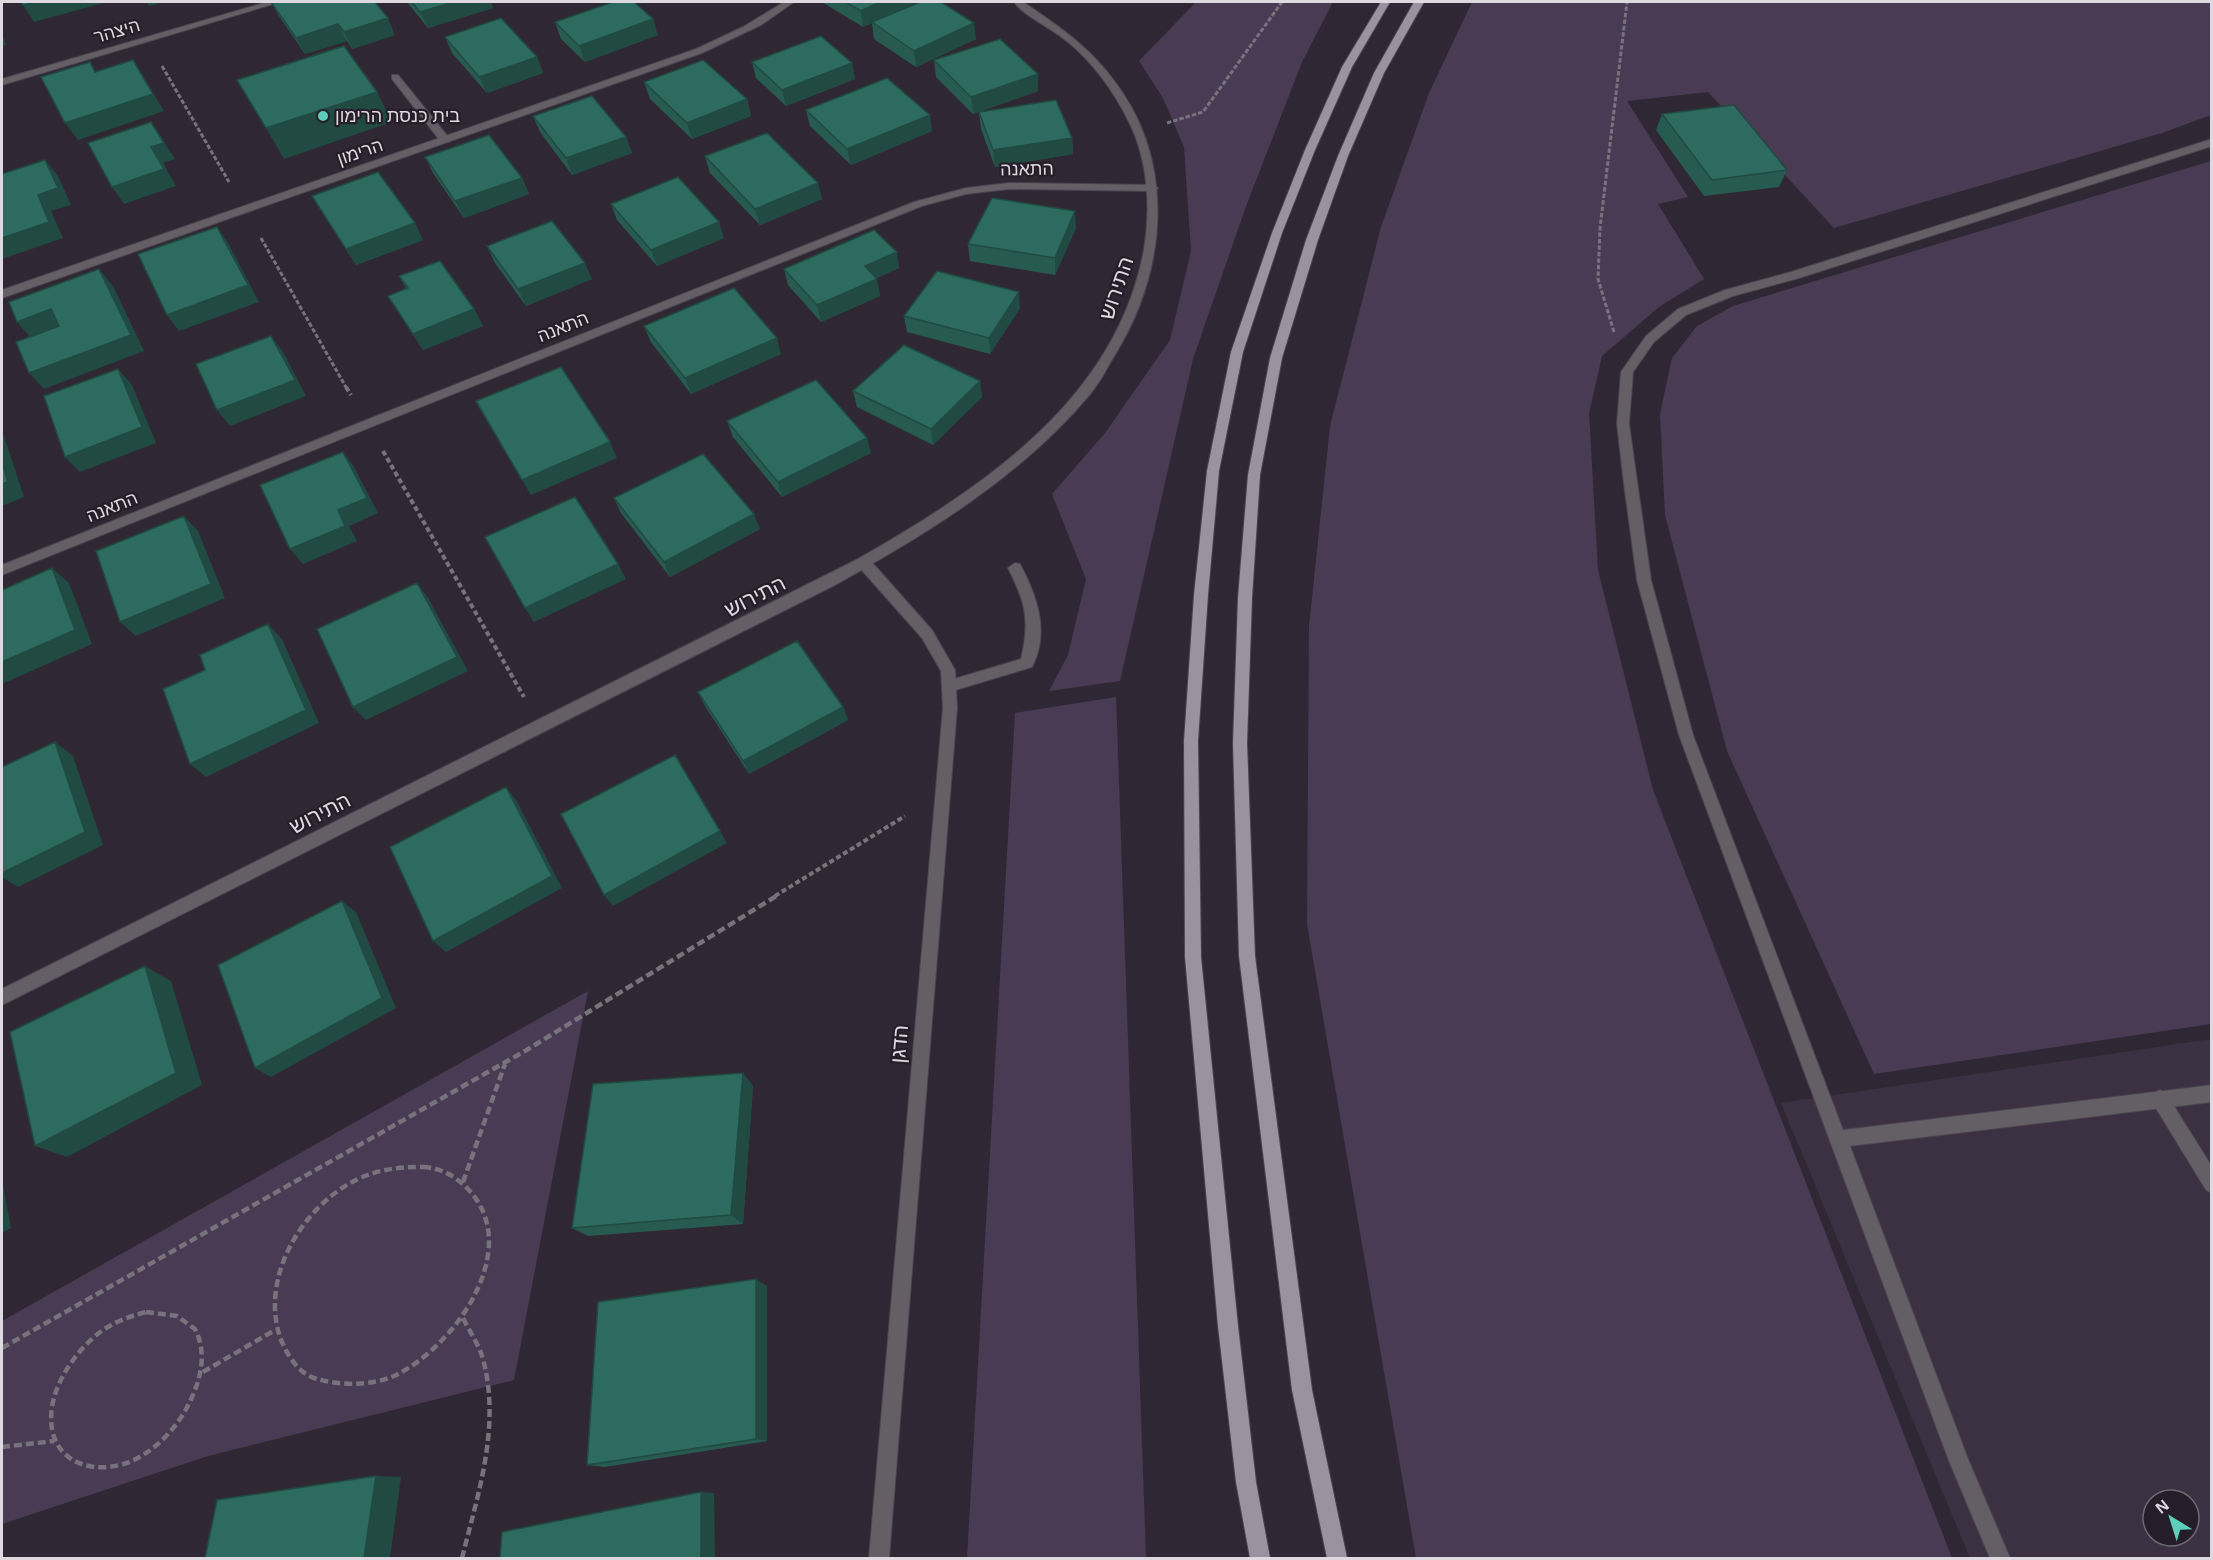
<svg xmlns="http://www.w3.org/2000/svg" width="2213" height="1560" font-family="Helvetica,Heebo,sans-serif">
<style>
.built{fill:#3c3142;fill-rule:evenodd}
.green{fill:#4a3b54}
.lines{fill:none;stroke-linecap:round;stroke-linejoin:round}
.service-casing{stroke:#4b4450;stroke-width:2}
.minor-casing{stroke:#4b4450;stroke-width:2}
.tertiary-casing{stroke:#4b4450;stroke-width:2}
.primary-casing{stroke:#4b4450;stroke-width:2}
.path-far2{stroke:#78727c;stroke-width:3;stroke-dasharray:4.5 2;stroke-linecap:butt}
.path-far1{stroke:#78727c;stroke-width:4;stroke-dasharray:5 3;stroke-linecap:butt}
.path{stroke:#78727c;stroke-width:4.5;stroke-dasharray:8 4;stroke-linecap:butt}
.service{fill:#635f65;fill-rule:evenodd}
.minor{fill:#635f65;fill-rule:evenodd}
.tertiary{fill:#635f65;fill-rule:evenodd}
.primary{fill:#9a939f;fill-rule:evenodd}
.wall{fill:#275b52}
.shaded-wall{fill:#204a42}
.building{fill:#2d6a5f;stroke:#204a42;stroke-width:1.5}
.poi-dot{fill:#5dceb9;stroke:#251e2a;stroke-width:2}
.labels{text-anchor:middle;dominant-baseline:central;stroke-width:4.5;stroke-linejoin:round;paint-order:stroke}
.far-street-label{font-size:18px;fill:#ded9e1;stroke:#251e2a}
.far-poi-label{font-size:18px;fill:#ded9e1;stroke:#251e2a;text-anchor:start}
.street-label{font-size:21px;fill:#ded9e1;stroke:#251e2a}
</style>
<rect width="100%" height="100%" fill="#2f2834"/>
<path class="built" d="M2211,1039V1558H1970L1781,1103ZM2153,1500H2189V1536H2153Z"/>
<path class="green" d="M1196,2H1333L1302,62L1245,209L1193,359L1120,681L1049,691L1068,655L1086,579L1052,494L1105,433L1170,340L1191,251L1184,147L1163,98L1139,61Z
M1472,2H2211V115L2162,133L1834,228L1708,92L1627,101L1688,197L1658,204L1704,279L1659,307L1602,356L1589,413L1598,570L1653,790L1952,1558H1416L1307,924L1309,627L1330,426L1381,227L1429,93Z
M2211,161V1024L1874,1074L1727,751L1665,515L1660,414L1672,358L1697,326L1733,306Z
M1116,697L1146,1558H967L1015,713Z
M588,991L514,1380L208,1456L2,1524V1321Z"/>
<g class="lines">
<defs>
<path id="service" d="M392,75H398L449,138V142H441L392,79Z
M1015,563L1020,564C1037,596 1050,632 1032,667L949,692L944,690L942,686L944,682L1021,659C1030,621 1026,603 1008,568Z
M2160,1090L2166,1093L2212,1167V1193L2206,1190L2154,1105L2151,1099L2154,1093Z"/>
<path id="minor" d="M784,2H794L761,25L702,53L2,298V290L696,49L743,27Z
M2212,139V146L1799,278L1733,296L1686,315L1654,342L1633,372L1629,424L1651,580L1693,735L1843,1130L2212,1085V1102L1850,1146L1968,1459L2010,1558H1990L1949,1461L1679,735L1637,580L1624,484L1617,424L1621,372L1646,336L1678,309L1725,290L1791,272Z
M1009,183L1153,185L1158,188L1153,191L1009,189L966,194L922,206L2,575V565L914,202L966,188Z
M864,558L869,559L932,630L955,670L957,708L889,1558H869L943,708L941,671L922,638L859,567L857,563Z"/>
<path id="tertiary" d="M267,2H280L2,85V79Z
M1014,2H1023C1056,24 1088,46 1112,78C1178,162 1167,272 1113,358C1106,370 1100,382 1091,393C1022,476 928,533 835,585L2,1005V989L856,560C981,489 1117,400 1144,249C1151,209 1148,161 1130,124C1115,93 1092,60 1064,39C1049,27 1024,16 1014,2Z"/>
<path id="primary" d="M1381,2H1390L1352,67L1315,150L1282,233L1243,352L1219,471L1208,595L1198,741L1201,957L1238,1326L1256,1482L1270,1558H1250L1236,1482L1218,1326L1185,957L1184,741L1194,595L1207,471L1231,352L1272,233L1305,150L1342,67Z
M1414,2H1424L1384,73L1348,156L1318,240L1282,358L1260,475L1252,598L1247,743L1255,956L1312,1390L1347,1558H1327L1292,1390L1239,956L1233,743L1238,598L1248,475L1270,358L1306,240L1338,156L1374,73Z"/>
</defs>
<use href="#service" class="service-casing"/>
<use href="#minor" class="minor-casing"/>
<use href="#tertiary" class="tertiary-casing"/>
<use href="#primary" class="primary-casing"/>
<path class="path-far2" d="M162,66L229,182
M1167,123L1203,112L1282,2
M261,238L347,389
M1614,332L1598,279L1600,228L1627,2"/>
<path class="path-far1" d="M346,387L351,395
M383,451L524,697
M775,896L905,816"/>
<path class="path" d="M423,1167C441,1168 455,1176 467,1188C526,1248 454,1348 394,1376C370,1386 339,1386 314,1378C297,1372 286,1353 280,1337C260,1277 302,1206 358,1179C379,1169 400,1167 423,1167Z
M463,1182L505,1064
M146,1312L177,1316L195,1329C209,1356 199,1386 185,1411C171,1435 147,1458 120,1465C79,1475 45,1452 52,1407C56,1381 74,1355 93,1338C108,1324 127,1317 146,1312Z
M2,1348L525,1051L778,895
M203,1372L275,1330
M2,1447L54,1441
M462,1558C478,1494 501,1426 483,1359C479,1345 470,1332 463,1318"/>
<use href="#service" class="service"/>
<use href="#minor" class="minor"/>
<use href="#tertiary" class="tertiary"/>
<use href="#primary" class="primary"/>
</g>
<path class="wall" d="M271,2L395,35L352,49L347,41L305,54L279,16Z
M407,2H491L493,8L428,28Z
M822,2H916L880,19L976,39L916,67L874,39L872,23L863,27Z
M555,22L658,35L585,62L561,39Z
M445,37L537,57L543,73L487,93L452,53Z
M934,60L1038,74V91L973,114L936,77Z
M752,62L852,63L855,79L786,106L756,78Z
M644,82L747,99L751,116L692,139L650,99Z
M806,110L932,131L851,165L810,126Z
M979,112L1072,138L1073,154L995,167L981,129Z
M1662,114L1787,170L1779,187L1704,196L1656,130Z
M533,116L626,137L632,153L572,175L540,132Z
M705,156L818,183L822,199L760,225L710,173Z
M425,157L522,178L529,194L464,218L433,173Z
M312,196L423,240L356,265Z
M611,204L724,238L657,266L617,220Z
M1076,228L1055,275L970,261L968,244Z
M487,246L592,279L526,306L495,263Z
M899,268L876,278L880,296L821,322L788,285L784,269Z
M399,276L474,309L483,326L423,350L388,296L406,288Z
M1020,308L990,354L907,332L904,316Z
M644,326L781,354L691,394L651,342Z
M980,381L982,397L933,445L857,407L853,391Z
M727,421L871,453L782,497L733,437Z
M614,498L760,529L670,577L621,513Z
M698,692L843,707L848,720L749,774L705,706Z
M743,1073L753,1086L743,1224L588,1236L572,1228Z
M767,1286V1441L605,1467L587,1465Z"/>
<path class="shaded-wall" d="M37,2H107L34,22L23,5Z
M147,2H165L149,6Z
M454,2H491L493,8L428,28L420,12Z
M880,2H916L863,27L861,11Z
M388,18L395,35L352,49L344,32Z
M653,19L658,35L585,62L579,46Z
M974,23L976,39L916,67L914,51Z
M338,24L347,41L305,54L296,38Z
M2,34L6,45L2,46Z
M537,57L543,73L487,93L479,77Z
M133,60L164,111L78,140L65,123Z
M852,63L855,79L786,106L782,90Z
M1038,74V91L973,114L971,97Z
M377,92L392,122L284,159L266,128Z
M747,99L751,116L692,139L687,123Z
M930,115L932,131L851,165L847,149Z
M151,122L175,159L163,163L176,186L124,204L112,187L151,147Z
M626,137L632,153L572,175L566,158Z
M1072,138L1073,154L995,167L993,150Z
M45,160L58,176L71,205L51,211L63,238L2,259V238L38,195Z
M522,178L529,194L464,218L455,201Z
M818,183L822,199L760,225L755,209Z
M1075,211L1076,228L1055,275V258Z
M719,222L724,238L657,266L651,250Z
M415,223L423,240L356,265L346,249Z
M217,227L228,243L259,302L179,331L167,315Z
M897,252L899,268L868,282L865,266Z
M585,263L592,279L526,306L518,289Z
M99,269L113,286L144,351L44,389L29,373Z
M877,279L880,296L821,322L817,305Z
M1019,292L1020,308L990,354L989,338Z
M51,309L66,325L31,338L17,322Z
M474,309L483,326L423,350L413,334Z
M271,336L283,352L306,396L230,426L217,410Z
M777,338L781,354L691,394L685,378Z
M118,369L132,385L156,443L80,472L65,457Z
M980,381L982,397L933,445L931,429Z
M2,430L24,497L2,506Z
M867,438L871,453L782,497L778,482Z
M610,442L617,458L531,495L522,480Z
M343,452L354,467L378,513L349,526L357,541L303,564L290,549Z
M754,514L760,529L670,577L664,562Z
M184,516L198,531L225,598L136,636L120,622Z
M618,564L626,579L534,622L525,608Z
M52,568L69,583L92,644L2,684V662Z
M417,583L428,598L468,671L366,720L353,707Z
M268,624L282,639L319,723L206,777L190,764Z
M843,707L848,720L749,774L743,761Z
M55,742L73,756L103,845L18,887L2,877V873Z
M506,787L516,800L562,888L446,952L433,941Z
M720,831L727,843L613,906L604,895Z
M342,901L356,912L396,1008L271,1077L255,1068Z
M145,966L171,981L202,1085L67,1157L35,1146Z
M743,1073L753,1086L743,1224L731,1215Z
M2,1179L11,1228L2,1233Z
M756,1279L767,1286V1441L756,1439Z
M376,1476L401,1477L390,1558H364Z
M701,1492L714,1493L715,1558H701Z"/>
<path class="building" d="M21,2H37L23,5Z
M271,2H375L388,18L344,32L338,24L296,38Z
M412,2H454L420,12Z
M613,2H634L653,19L579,46L555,22Z
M845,2H880L861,11Z
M920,2H941L974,23L914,51L872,22Z
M501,18L537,57L479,77L445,37Z
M821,36L852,63L782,90L752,62Z
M1000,39L1038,74L971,97L934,60Z
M344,46L377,92L266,128L237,80Z
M133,60L153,94L65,123L41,77L90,62L95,72Z
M703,60L747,99L687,123L644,82Z
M887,78L930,115L847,149L806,110Z
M592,96L626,137L566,158L533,116Z
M1056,100L1072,138L993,150L979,112Z
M1734,105L1787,170L1712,180L1662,114Z
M151,122L164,143L151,147L164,169L112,187L88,143Z
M767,133L818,183L755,209L705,156Z
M489,135L522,178L455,201L425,157Z
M45,160L58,188L38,195L49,222L2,238V174Z
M378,172L415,223L346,249L312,196Z
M678,177L719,222L651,250L611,204Z
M992,198L1075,211L1055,258L968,244Z
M552,221L585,263L518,289L487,246Z
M217,227L248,285L167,315L138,254Z
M874,230L897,252L865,266L877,279L817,305L784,269Z
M440,261L474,309L413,334L388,296L408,288L399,276Z
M99,269L131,335L29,373L16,342L59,326L51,309L17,322L9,302Z
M937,271L1019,292L989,338L904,316Z
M734,288L777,338L685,378L644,326Z
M271,336L295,380L217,410L196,364Z
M904,345L980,381L931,429L853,391Z
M561,367L610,442L522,480L476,401Z
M118,369L142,427L65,457L44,396Z
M816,380L867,438L778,482L727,421Z
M343,452L367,498L338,510L345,526L290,549L260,485Z
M703,454L754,514L664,562L614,498Z
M2,463L8,482L2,484Z
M575,497L618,564L525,608L485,537Z
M184,516L211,584L120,622L96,551Z
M52,568L75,630L2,662V590Z
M417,583L457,657L353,707L317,629Z
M268,624L306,710L190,764L163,689L205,670L200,655Z
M797,641L843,707L743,761L698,692Z
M55,742L85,832L2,873V767Z
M675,755L720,831L604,895L561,814Z
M506,787L552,876L433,941L390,847Z
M342,901L382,998L255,1068L218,965Z
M145,966L176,1073L35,1146L10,1032Z
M743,1073L731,1215L572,1228L593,1084Z
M756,1279V1439L587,1465L598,1302Z
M376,1476L364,1558H205L217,1500Z
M701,1492V1558H500L502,1532Z"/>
<circle class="poi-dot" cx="323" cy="116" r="6"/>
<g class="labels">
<g class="far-street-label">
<text transform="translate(117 31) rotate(-16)">היצהר</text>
<text transform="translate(360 152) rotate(-19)">הרימון</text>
<text transform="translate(1027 169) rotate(-1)">התאנה</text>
<text transform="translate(563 327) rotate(-22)">התאנה</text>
<text transform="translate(112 507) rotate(-22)">התאנה</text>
</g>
<g class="far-poi-label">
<text x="335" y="116">בית כנסת הרימון</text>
</g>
<g class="street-label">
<text transform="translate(1116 288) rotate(-71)">התירוש</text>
<text transform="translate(755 596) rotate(-27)">התירוש</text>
<text transform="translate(320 813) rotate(-27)">התירוש</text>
<text transform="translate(899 1044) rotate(-85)">הדגן</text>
</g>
</g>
<rect width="2213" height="1560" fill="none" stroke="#ded9e1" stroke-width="6"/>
<g transform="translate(2171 1518) rotate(322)"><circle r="28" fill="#251e2a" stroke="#6f6973" stroke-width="1.5"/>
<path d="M0-4.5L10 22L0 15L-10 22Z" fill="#5dceb9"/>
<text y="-9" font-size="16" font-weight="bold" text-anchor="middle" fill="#ded9e1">N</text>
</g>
</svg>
